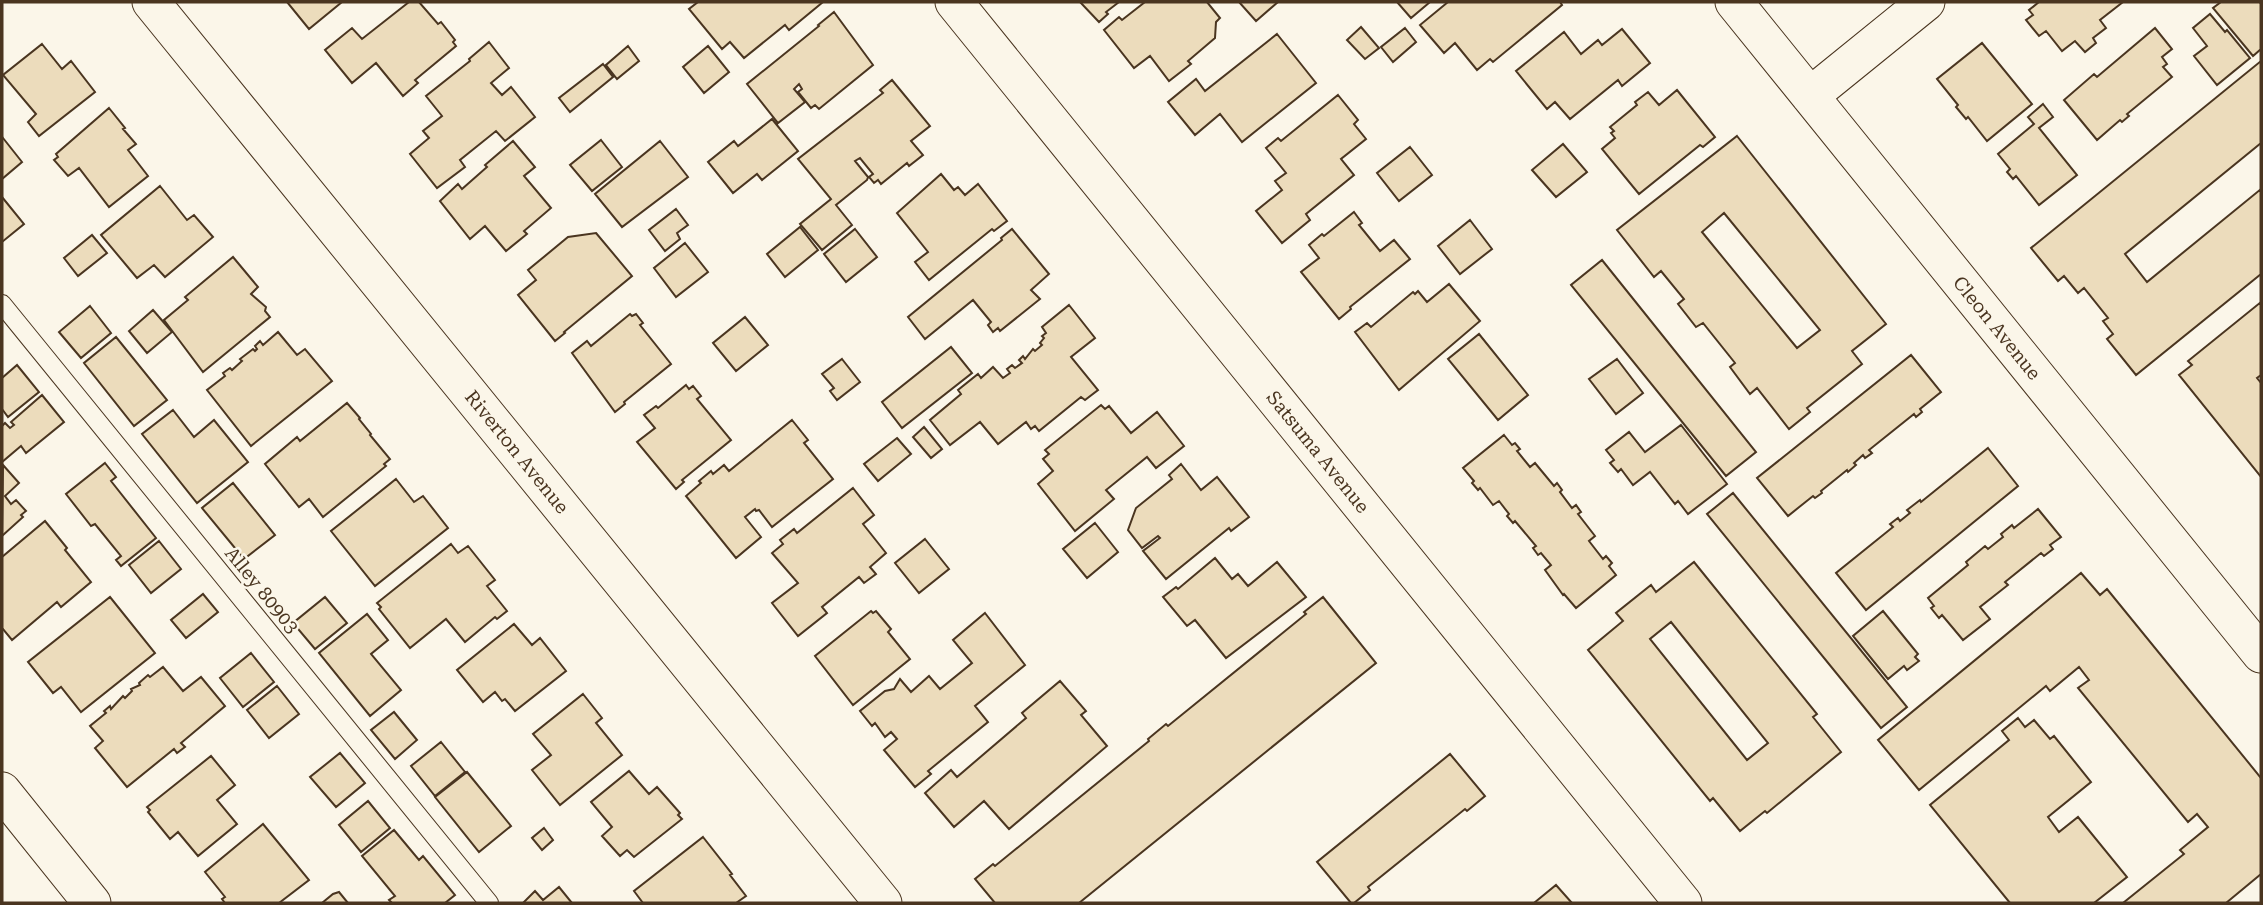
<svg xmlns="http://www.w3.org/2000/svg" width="2263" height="905" font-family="'Roboto Serif',serif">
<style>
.building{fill:#ecdcbc;stroke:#4a3520;stroke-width:2;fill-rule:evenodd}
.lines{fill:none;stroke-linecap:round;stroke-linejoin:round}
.service-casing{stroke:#4a3520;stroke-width:20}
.minor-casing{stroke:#4a3520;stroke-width:39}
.service{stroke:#fbf6e9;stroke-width:18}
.minor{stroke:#fbf6e9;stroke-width:37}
.labels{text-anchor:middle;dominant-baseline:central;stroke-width:5;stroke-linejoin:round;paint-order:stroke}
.street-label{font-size:19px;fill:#4a3520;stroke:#fbf6e9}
</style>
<rect width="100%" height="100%" fill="#fbf6e9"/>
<path class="building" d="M287,2H342L309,29Z
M409,2H419L438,24L441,22L455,40L453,42L456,46L415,80L418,83L403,96L376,63L352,83L325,50L352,28L362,39Z
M698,2H823L789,30L785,25L744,58L730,42L722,49L689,9Z
M1080,2H1119L1106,12L1108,14L1099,22Z
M1145,2H1207L1220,18L1216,22L1215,38L1188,61L1191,64L1169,81L1150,56L1134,68L1104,30L1119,17L1122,20Z
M1239,2H1278L1256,21Z
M1397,2H1430L1411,18Z
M1448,2H1560L1562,5L1493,62L1490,59L1477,70L1455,43L1444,53L1420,25Z
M2039,2H2123L2100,20L2106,28L2093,38L2096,43L2085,52L2075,41L2062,51L2046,31L2039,36L2026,20L2033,15L2029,10Z
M2221,2H2260L2261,4V49L2253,56L2213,8Z
M834,12L873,65L819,109L815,105L811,108L798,92L802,89L799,84L794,89L805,102L778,123L747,84L819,26L818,25Z
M2210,14L2225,32L2227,30L2250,58L2217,85L2194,56L2207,46L2193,28Z
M1361,27L1379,48L1365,59L1347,40Z
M1405,28L1416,42L1393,62L1381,47Z
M2155,28L2172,49L2162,57L2167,64L2163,67L2172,77L2127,114L2129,116L2122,122L2120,120L2097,140L2064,100L2094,74L2097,77Z
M1622,29L1650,63L1622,86L1618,80L1570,119L1555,102L1547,109L1516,71L1564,32L1581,54L1598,40L1602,45Z
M1277,34L1316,83L1242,142L1220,114L1195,135L1168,102L1196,79L1205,91Z
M489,42L509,68L491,83L502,95L511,87L535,117L505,141L496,131L460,160L465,167L437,188L410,154L429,138L423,131L442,116L426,96L470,61L469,59Z
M1982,43L2032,104L1987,141L1968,117L1966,119L1956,107L1958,105L1937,79Z
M42,44L62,69L71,61L95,92L39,136L28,122L36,114L3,75Z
M628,46L639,61L617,79L606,65Z
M708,46L729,72L704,93L683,67Z
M2261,61V143L2125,254L2147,282L2261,189V274L2136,375L2107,339L2113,334L2103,321L2108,318L2084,288L2078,293L2064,276L2058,281L2031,248Z
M603,64L613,77L570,112L559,98Z
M892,80L930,126L911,141L923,155L909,166L907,163L881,184L878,180L874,183L869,177L873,174L860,158L855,161L868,177L867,180L836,205L852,225L822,250L800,224L831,199L798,159L883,93L880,90Z
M1677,90L1715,137L1703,147L1700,145L1639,194L1602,149L1615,138L1611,133L1614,131L1610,127L1637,105L1635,102L1648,92L1659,105Z
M1338,95L1358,120L1354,124L1366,139L1341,159L1354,175L1306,214L1310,220L1282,243L1256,211L1282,190L1275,181L1286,173L1266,148L1278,138L1281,141Z
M2043,104L2053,117L2039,128L2077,175L2039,205L2016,176L2013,179L2007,172L2010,169L1998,154L2034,124L2028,117Z
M109,108L125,128L123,129L136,144L128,150L148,176L109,207L79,168L68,176L54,160L58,157L56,154Z
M772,119L798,151L762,180L757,174L733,193L708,162L734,141L738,146Z
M1737,136L1886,324L1852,351L1862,364L1807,408L1810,412L1789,429L1757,388L1750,394L1730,367L1735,363L1703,323L1696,327L1678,304L1684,299L1661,271L1654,277L1617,230ZM1724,213L1820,330L1797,348L1702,232Z
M3,138L22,162L2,179V139Z
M601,140L622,167L592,191L570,165Z
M513,141L535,167L524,176L551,208L524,231L527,234L506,251L485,226L470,239L440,201L458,184L462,189L487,167L485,165Z
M660,141L688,177L622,227L595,194Z
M1563,144L1587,172L1556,197L1532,170Z
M1410,147L1432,175L1399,201L1377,173Z
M941,174L954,190L958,187L965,195L978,184L1007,221L994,231L992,229L929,280L915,262L928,252L897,213Z
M160,186L187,220L194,215L213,237L165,277L154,265L137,278L101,235Z
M2,197L24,224L2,242Z
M676,209L688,225L677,233L680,239L665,251L649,230Z
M1354,212L1362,223L1359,225L1380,251L1394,240L1410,259L1350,307L1351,309L1339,319L1301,272L1319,258L1309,245L1322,234L1324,236Z
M1470,220L1492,249L1460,274L1438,246Z
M800,227L818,250L785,277L767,254Z
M855,229L877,257L846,282L824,254Z
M1012,229L1049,274L1031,290L1040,299L1000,331L998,328L993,332L988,325L991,322L973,300L925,339L908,317L1002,240L1001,238Z
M596,233L632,276L564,332L565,333L555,341L518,295L536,280L528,270L568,237Z
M92,235L107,253L78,276L64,258Z
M685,243L708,272L676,297L654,268Z
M233,257L258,287L251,294L266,307L265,311L270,317L203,372L164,320L188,300L185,297Z
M1602,260L1756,452L1726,476L1571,285Z
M1449,284L1480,321L1399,390L1355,332L1367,323L1371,327L1413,292L1415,294L1418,291L1427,302Z
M2261,302V375L2257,378L2261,383V477L2179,375L2192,365L2188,361Z
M1069,305L1095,338L1071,357L1098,390L1085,400L1081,397L1039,431L1035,426L1031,429L1026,422L998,444L980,422L950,445L930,420L961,394L958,390L978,374L981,378L993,367L1003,378L1010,373L1007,369L1012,365L1015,368L1022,363L1019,360L1023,356L1025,359L1033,349L1035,351L1042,345L1040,343L1044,338L1042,336L1046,333L1042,327Z
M90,306L111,333L81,358L59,332Z
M153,310L172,332L147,353L129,331Z
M630,314L632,316L636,314L643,323L640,325L671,364L624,402L625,404L615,412L572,353L587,341L591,346Z
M745,317L768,345L736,371L713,343Z
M278,332L297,355L305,349L332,381L251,446L207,390L225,376L223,373L230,368L232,370L242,361L240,359L253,349L255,351L257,349L255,346L260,341L263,345Z
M1479,334L1528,395L1498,420L1448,359Z
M116,337L167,400L134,426L84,363Z
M951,347L972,373L902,428L882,402Z
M1911,355L1941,392L1920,409L1922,412L1916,417L1914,414L1869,450L1872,453L1865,458L1863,455L1854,463L1856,465L1848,472L1847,470L1821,491L1822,493L1815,498L1813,496L1788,516L1757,478Z
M842,359L860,382L837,400L830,391L834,388L822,374Z
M1617,359L1643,393L1616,414L1589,379Z
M17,365L39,392L8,417L2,409V378Z
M686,385L689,389L693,386L701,396L697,399L731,440L682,480L684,482L676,489L637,442L655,428L644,415L656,406L658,408Z
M42,395L64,422L26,453L21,446L2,462V426L5,423L10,428L14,425L11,422Z
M347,403L360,418L359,419L371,434L370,435L390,459L384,464L386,466L323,517L309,499L299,507L265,464L297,437L300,441Z
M1101,405L1105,409L1109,406L1131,433L1157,412L1184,446L1156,468L1147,457L1106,490L1114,499L1075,531L1038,484L1053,471L1043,459L1049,454L1045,450Z
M173,410L194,437L214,420L248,462L197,503L142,434Z
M792,420L808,440L804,443L833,479L772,527L759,510L756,511L755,509L745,517L761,537L736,558L686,496L701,483L699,481L711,471L713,474L724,465L729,471Z
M1681,425L1727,484L1688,514L1678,501L1675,504L1650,472L1633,485L1621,469L1618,472L1610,463L1614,460L1606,450L1629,432L1645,452Z
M924,427L942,449L931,458L913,437Z
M1504,435L1512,445L1515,443L1520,449L1517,451L1530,467L1535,463L1554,486L1557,483L1562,490L1560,492L1572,508L1576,505L1581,512L1578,514L1595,536L1589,541L1603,559L1606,556L1612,563L1609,566L1616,575L1576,608L1564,594L1563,595L1545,570L1551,565L1541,553L1538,555L1533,548L1536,546L1515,521L1513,523L1507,516L1509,514L1499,501L1493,505L1480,488L1478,490L1472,483L1474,481L1463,468Z
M897,438L911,454L878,481L864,464Z
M1988,448L2018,486L1866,610L1836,573L1893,527L1890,524L1898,518L1900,521L1910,513L1907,510L1920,500L1921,502Z
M105,463L116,477L111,481L156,538L121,566L116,560L121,556L95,524L91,526L66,494Z
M1181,464L1201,490L1217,477L1249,517L1231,531L1229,528L1166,579L1143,551L1160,538L1158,536L1142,548L1128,530L1136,508L1172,479L1169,475Z
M3,465L19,483L5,496L11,504L16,500L26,511L21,515L23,517L2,536Z
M396,479L414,502L423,496L448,528L375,586L331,531Z
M233,483L275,535L244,559L202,508Z
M853,488L874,515L863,524L886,553L870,567L876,574L864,583L859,577L822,607L827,613L798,636L772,603L798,583L772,553L783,544L780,540L794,529L797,533Z
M1733,493L1907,707L1881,728L1707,514Z
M2038,509L2061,537L2050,545L2053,549L2044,556L2041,553L2005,582L2008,585L1980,607L1990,619L1963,640L1942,615L1939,618L1931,608L1934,606L1928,598L1968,565L1966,562L1985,546L1988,549L2003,537L2001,534L2012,525L2014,528Z
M45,521L67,548L65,550L91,582L61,607L57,602L12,640L2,628V557Z
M1095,523L1118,552L1087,578L1063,549Z
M925,539L949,569L919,593L895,563Z
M159,541L181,569L151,593L129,565Z
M451,544L458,553L468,546L495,580L487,586L507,611L497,619L495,617L465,642L446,619L410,648L379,609L381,607L377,603Z
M1215,558L1232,579L1238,574L1248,586L1277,562L1306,597L1226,658L1195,620L1187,626L1163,597L1176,587L1178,589Z
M1694,562L1817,714L1813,717L1841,752L1767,813L1765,811L1740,831L1713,798L1710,801L1588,650L1623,621L1616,613L1651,585L1656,592ZM1671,622L1768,743L1747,760L1650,639Z
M2081,573L2100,595L2107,589L2261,778V874L2226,903H2123L2184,854L2180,850L2208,827L2197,814L2188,822L2078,688L2089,680L2079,667L2050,691L2046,686L1919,790L1878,740Z
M203,594L218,612L186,638L171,620Z
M110,597L155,653L81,712L61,687L53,693L28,662Z
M325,597L347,623L315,649L293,623Z
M1323,597L1376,663L1079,903H995L975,879L993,864L995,866L1149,741L1148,739L1166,724L1168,726L1306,614L1304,612Z
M871,611L873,613L876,611L891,629L888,632L910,659L853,705L815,656Z
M1883,611L1918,654L1915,657L1919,661L1907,670L1904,666L1888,679L1853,636Z
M985,613L1025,665L975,706L988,722L928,771L931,774L915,787L884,750L897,739L891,732L885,737L875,723L872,726L860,711L885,691L894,689L900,679L911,692L929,676L940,689L972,663L953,640Z
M367,614L388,640L371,654L401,690L370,716L319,653Z
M514,624L532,645L540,638L566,671L515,711L505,699L502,701L495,692L483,702L457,670Z
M251,653L274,682L243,707L220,678Z
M163,667L183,691L201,677L225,706L181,743L185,747L177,753L174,749L127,787L95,748L103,741L90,726L106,713L104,711L110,706L111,709L123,696L125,698L132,691L131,689L140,685L139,683L148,675L150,677Z
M1060,681L1086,711L1081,715L1107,746L1009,829L984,801L954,827L925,793L951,770L957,777L1026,718L1022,713Z
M277,686L299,714L269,738L247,710Z
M583,694L602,718L596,723L622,755L560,805L532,770L551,755L533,734Z
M394,712L417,740L395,759L371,730Z
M2018,718L2025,727L2034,720L2050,739L2054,736L2091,782L2048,817L2059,832L2078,817L2127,877L2094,903H2010L1930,805L2009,740L2002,731Z
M441,742L465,772L435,796L411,766Z
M340,753L365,783L336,807L310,777Z
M1450,754L1485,796L1467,811L1465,809L1368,887L1370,890L1354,903H1351L1317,862Z
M211,756L235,785L217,800L237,824L198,856L178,832L170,839L148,812L150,810L147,807Z
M629,771L649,794L657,787L680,813L678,815L682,819L634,857L627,850L620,856L602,836L612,827L591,802Z
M467,772L511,826L479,852L435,797Z
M368,801L390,828L361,852L339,825Z
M263,824L309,880L279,903H225L222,899L225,897L205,872Z
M544,828L553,840L542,850L532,838Z
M394,830L419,860L423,856L455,895L445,903H392L389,900L395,896L362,856Z
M703,837L732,874L730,875L746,896L736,903H643L634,891Z
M1556,885L1572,903H1534Z
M559,887L572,903H525L524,902L535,891L543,900Z
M339,892L348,903H322L333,894Z"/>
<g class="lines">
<defs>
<path id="service" d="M2,304L489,903"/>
<path id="minor" d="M151,2L883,903
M954,2L1683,903
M1734,2L2261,654
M1810,96L1926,2
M2,791L92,903"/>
</defs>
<use href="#service" class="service-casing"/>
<use href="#minor" class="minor-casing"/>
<use href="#service" class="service"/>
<use href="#minor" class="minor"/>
</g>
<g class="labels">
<g class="street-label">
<text transform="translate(1997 328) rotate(51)">Cleon Avenue</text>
<text transform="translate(517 452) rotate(51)">Riverton Avenue</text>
<text transform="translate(1318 452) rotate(51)">Satsuma Avenue</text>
<text transform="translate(262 590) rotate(51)">Alley 80903</text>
</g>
</g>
<rect width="2263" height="905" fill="none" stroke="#4a3520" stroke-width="7"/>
</svg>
